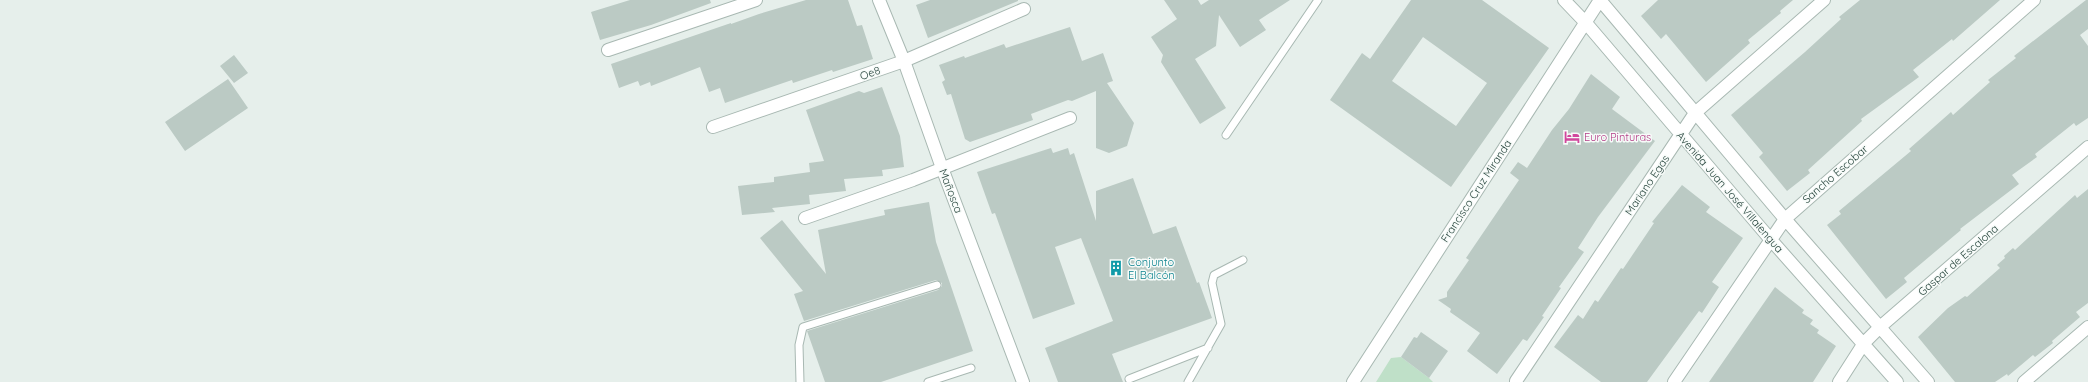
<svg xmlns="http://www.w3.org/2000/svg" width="2088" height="382" font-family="Quicksand,sans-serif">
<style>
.green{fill:#bfe0c8}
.building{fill:#bbcac4;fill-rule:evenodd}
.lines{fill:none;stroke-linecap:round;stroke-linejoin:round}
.service-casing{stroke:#a8b8b2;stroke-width:9}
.minor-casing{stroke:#a8b8b2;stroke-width:14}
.tertiary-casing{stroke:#a8b8b2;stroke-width:14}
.service{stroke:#fff;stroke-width:7}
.minor{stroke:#fff;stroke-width:12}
.tertiary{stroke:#fff;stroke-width:12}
.labels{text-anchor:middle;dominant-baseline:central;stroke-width:3;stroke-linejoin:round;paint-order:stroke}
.street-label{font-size:11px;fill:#24423a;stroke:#f7fbf9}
.hotel-label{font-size:11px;fill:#b23c85;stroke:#f7fbf9;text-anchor:start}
.culture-label{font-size:11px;fill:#0d838f;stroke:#f7fbf9;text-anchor:start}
</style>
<rect width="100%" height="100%" fill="#e6efeb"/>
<path class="green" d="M1401,357L1429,378L1433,382H1376L1391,358Z"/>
<path class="building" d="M630,0H710L711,3L651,25L600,40L591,12Z
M806,0H848L857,26L862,25L873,59L833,72L832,70L793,83L792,80L725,103L720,88L709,92L700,67L651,86L650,82L640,86L638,81L619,88L611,64L731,23V24L759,14Z
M930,0H1018V1L928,38L916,5Z
M1164,0H1198L1201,5L1209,0H1290L1259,20L1266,30L1240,47L1219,15L1216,46L1195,59L1226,108L1200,124L1161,62L1163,55L1151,37L1177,19Z
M1411,0H1482L1549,48L1451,187L1330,100L1362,53L1370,59ZM1423,37L1487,83L1456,126L1392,81Z
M1658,0H1793L1780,11L1781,13L1748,40L1750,43L1706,82L1666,34L1661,39L1641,16Z
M1860,0H2000L1953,41L1952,39L1913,70L1919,77L1861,119L1862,121L1808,170L1810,173L1787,191L1759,157L1763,153L1731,115L1805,52L1841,19L1839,17Z
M2086,0H2088V29L2080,35L2088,46V118L2076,126L2074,123L2035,154L2037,157L2012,175L2019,184L1960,229L1961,230L1904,278L1907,282L1886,299L1827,225L1841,214L1839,211L1911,151L1909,149L1951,112L1953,115L1990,82L1988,80L2016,58L2014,56L2028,45Z
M1070,27L1082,61L1103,53L1113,81L1107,83L1134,123L1127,146L1109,153L1096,148V91L1072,101L1068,100L1031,114L1033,120L970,142L965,139L951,94L947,95L942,82L945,80L939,65L964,56L965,58L1004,44L1006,48Z
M234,55L248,73L234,83L220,66Z
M1591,74L1620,97L1612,109L1655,141L1598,217L1578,248L1584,252L1559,287L1561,288L1542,316L1544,317L1527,341L1523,339L1497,374L1467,351L1480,333L1450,312L1451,309L1438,300L1447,297V292L1469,260L1466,258L1519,180L1510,173L1518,162L1527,168L1552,130L1569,109Z
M228,79L248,108L185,151L165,122Z
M882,87L900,136L904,167L882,170L883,176L844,179L846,191L809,195L810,204L772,208L775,212L742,215L738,186L774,182V177L810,172L809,163L824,161L806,110L859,91L864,93Z
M1051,148L1053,153L1068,148L1070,155L1074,153L1096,221V191L1133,178L1153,234L1176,226L1197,283L1199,282L1212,318L1112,354L1123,382H1058L1045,348L1113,321L1081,238L1055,247L1075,304L1033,319L995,213L992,214L977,172Z
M1682,185L1710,207L1706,212L1743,238L1712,282L1719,287L1702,313L1699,311L1647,382H1601L1554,347L1578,315L1583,319L1595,300L1598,302L1621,268L1623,269L1654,223L1652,222Z
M2088,189V303L2076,312L2080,317L2052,341L2053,343L2035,357L2033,355L2008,376L2007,374L1995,382H1955L1918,337L1948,308L1965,296L1967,297L2000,268L1997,265L2005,258L2004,256L2013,248L2015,250L2075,195L2077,198Z
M929,202L936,242L973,351L881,382H825L807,331L938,290L942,286V283L936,280L804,321L794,294L803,291L760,238L782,220L826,274L818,230L885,215L884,210Z
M1775,287L1804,310L1802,313L1813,320L1810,324L1819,330L1817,333L1836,346L1813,382H1709Z
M1421,332L1448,351L1429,378L1401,357L1414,337L1417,338Z"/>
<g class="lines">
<defs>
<path id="service" d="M1226,135L1318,0
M1129,379L1208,348
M800,382L799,345L803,327L937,285
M928,382L971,368
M1188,382L1221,324L1212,283L1214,275L1243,260"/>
<path id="minor" d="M1564,0L1586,23L1771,240L1897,382
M1600,0L1785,219L1928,382
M608,50L756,0
M713,127L904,61L1024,9
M805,218L913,180L1070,118
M1516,381L1695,113L1824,0
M1353,382L1600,0
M1674,382L1785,219L2034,0
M1839,382L1864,343L1880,327L2088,147
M2024,382L2088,327"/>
<path id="tertiary" d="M879,0L904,61L942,168L1023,382"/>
</defs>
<use href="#service" class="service-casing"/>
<use href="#minor" class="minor-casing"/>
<use href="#tertiary" class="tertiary-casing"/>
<use href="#service" class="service"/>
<use href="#minor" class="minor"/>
<use href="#tertiary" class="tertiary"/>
</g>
<defs>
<symbol id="hotel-bare" viewBox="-9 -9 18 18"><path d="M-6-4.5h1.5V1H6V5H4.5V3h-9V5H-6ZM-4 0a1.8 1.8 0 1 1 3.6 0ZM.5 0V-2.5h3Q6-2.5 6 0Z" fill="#d1479c" stroke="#f7fbf9" stroke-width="2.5" paint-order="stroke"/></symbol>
<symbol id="building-bare" viewBox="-9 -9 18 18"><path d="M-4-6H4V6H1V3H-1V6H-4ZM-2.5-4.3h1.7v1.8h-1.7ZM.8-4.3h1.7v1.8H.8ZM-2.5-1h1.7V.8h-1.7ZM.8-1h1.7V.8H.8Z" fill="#0f9aa8" stroke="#f7fbf9" stroke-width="2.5" paint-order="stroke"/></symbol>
</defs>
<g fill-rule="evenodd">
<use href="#hotel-bare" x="1561" y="126" width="22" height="22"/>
<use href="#building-bare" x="1105" y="257" width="22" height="22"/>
</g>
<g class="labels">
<g class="street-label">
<text transform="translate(870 73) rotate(-19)">Oe8</text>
<text transform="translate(1835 174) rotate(-41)">Sancho Escobar</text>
<text transform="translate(1647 185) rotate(-56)">Mariano Egas</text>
<text transform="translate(951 191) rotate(69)">Mañosca</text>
<text transform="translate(1476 191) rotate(-57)">Francisco Cruz Miranda</text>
<text transform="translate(1730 192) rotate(49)">Avenida Juan José Villalengua</text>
<text transform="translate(1958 260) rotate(-41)">Gaspar de Escalona</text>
</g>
<g class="hotel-label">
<text x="1584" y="137">Euro Pinturas</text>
</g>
<g class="culture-label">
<text x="1128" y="262">Conjunto<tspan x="1128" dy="13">El Balcón</tspan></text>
</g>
</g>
</svg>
